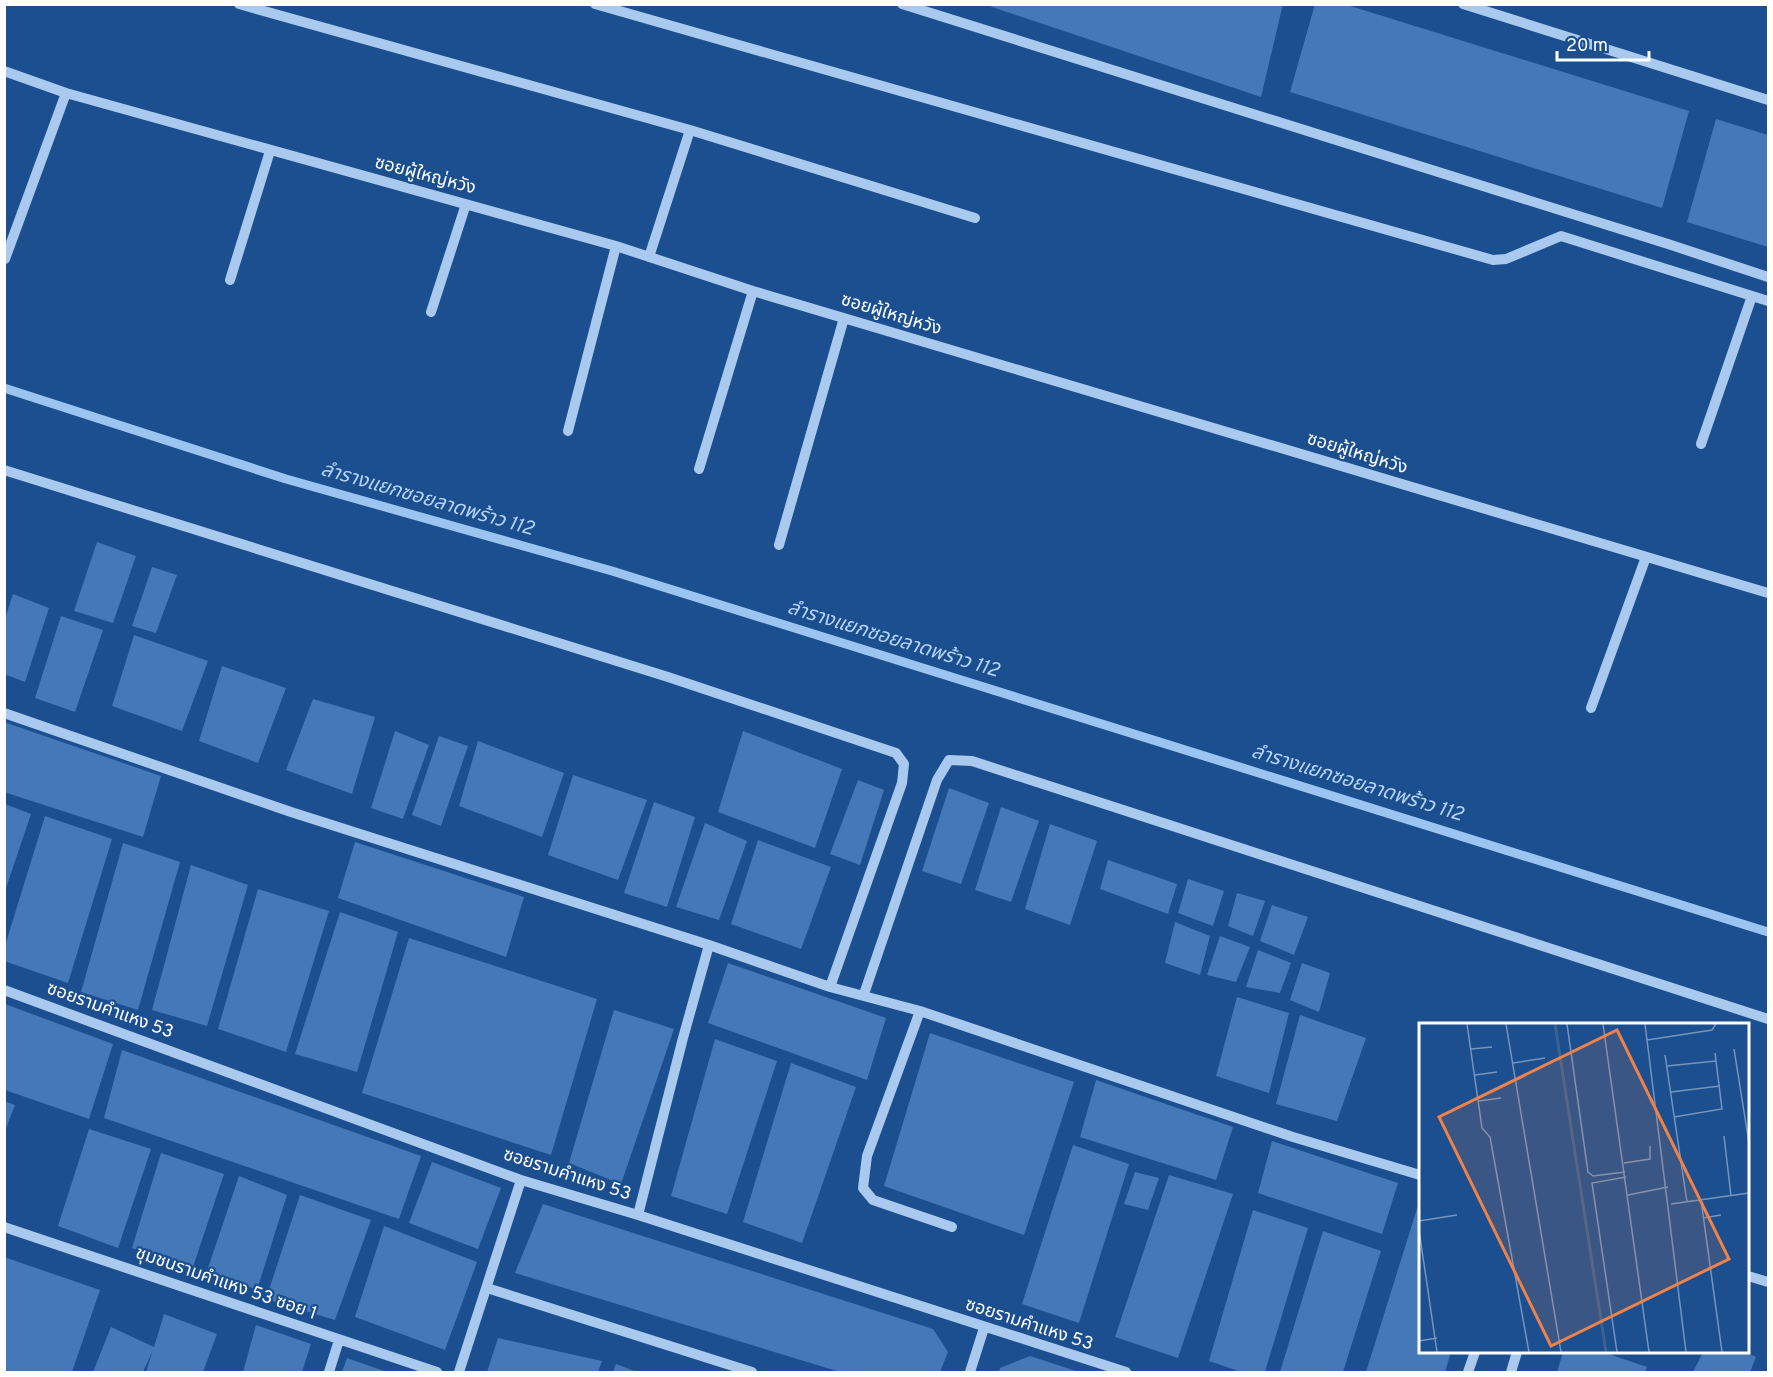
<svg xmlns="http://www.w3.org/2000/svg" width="1773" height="1377" font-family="Overpass,'Noto Sans Thai',sans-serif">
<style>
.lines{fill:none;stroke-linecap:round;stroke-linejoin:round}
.stream{stroke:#9cc4f0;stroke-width:9}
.building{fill:#4478b7}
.minor{stroke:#a9c9ee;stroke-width:10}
.labels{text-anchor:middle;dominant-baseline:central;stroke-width:4.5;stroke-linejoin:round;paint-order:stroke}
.street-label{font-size:18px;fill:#fff;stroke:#1b4f8f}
.water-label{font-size:20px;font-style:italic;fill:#b5d3f5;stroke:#1b4f8f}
.inset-river{fill:none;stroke:#3c6290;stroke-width:3}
.inset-road{fill:none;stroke:#7695bc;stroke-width:1.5}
.view{fill:#ee8249;fill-opacity:0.15;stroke:#ee8249;stroke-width:3}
.inset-edge{fill:none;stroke:#fff;stroke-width:3}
</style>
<rect width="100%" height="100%" fill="#1b4f8f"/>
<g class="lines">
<path class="stream" d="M4,388L286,479L612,571L1768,932"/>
</g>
<path class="building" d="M983,4H1283L1261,97Z
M1315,4H1344L1689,111L1662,208L1290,92Z
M1716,119L1768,135V247L1687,222Z
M97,542L136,556L113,623L74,611Z
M152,567L177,575L156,633L132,626Z
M13,594L49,608L25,682L4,674V622Z
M61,616L103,630L75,712L35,698Z
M134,635L208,661L182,731L112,706Z
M222,666L286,688L258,763L199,741Z
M313,699L375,717L352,794L286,770Z
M4,722L161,776L143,837L4,792Z
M395,731L429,745L403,819L371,808Z
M743,731L842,769L815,848L718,812Z
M439,736L468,746L441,826L412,815Z
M478,741L564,773L542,837L459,806Z
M573,775L647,800L618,880L548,855Z
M858,780L884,790L860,865L830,854Z
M949,788L989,803L961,884L922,871Z
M654,802L695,817L667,907L624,893Z
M5,804L31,814L5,891Z
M1001,807L1039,821L1011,902L975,890Z
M45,816L112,839L68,983L4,961V949Z
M705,823L747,841L719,920L676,907Z
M1050,824L1097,841L1070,925L1025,909Z
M758,840L831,867L801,949L731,924Z
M355,842L524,897L506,957L338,898Z
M123,843L180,862L138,1010L81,992Z
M1108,860L1177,884L1168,914L1100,889Z
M191,865L248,885L207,1026L152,1010Z
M1188,879L1224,891L1213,926L1178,913Z
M258,889L329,911L286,1052L218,1029Z
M1237,893L1265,901L1253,936L1228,926Z
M1272,905L1308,917L1294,955L1260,941Z
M340,912L398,932L357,1072L295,1054Z
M1175,922L1210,936L1200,975L1165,963Z
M1220,936L1250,947L1236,982L1207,975Z
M409,938L597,999L551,1155L362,1093Z
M1258,950L1291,963L1280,993L1246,987Z
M728,963L886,1018L867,1080L708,1023Z
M1302,963L1330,973L1319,1012L1290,1000Z
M1237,997L1289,1013L1269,1093L1216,1076Z
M5,1004L113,1044L89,1119L5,1090Z
M614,1010L674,1029L621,1184L569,1163Z
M1300,1015L1366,1038L1337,1121L1276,1104Z
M930,1033L1074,1082L1024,1235L884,1186Z
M715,1039L777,1061L727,1214L671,1196Z
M122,1050L421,1156L399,1219L104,1118Z
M791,1063L856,1087L802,1243L743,1222Z
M1096,1080L1233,1127L1216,1180L1080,1137Z
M4,1101L15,1105L5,1131L4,1130Z
M89,1129L151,1149L118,1248L58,1226Z
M1272,1141L1398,1183L1382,1234L1258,1193Z
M1073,1145L1129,1164L1079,1323L1022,1304Z
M161,1153L224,1174L192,1270L132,1248Z
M432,1162L501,1188L478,1249L409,1223Z
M1135,1172L1159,1178L1148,1210L1124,1204Z
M1169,1175L1233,1194L1178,1358L1115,1337Z
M239,1176L287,1195L257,1290L207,1271Z
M300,1195L371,1220L335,1320L266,1299Z
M1420,1199V1352H1451L1445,1372H1366Z
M543,1204L933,1329L948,1352L940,1372H840L515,1273Z
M1253,1210L1308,1228L1265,1372H1241L1209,1361Z
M384,1226L477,1262L445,1350L355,1317Z
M1323,1231L1381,1251L1343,1372H1280Z
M4,1257L100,1290L72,1372H4Z
M164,1314L217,1334L203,1372H146L153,1350L143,1372H93L111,1327L154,1347Z
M256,1325L311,1344L302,1372H243Z
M498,1338L602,1361L598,1372H487Z
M1563,1352H1603L1647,1367L1645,1372H1557Z
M1703,1352H1745L1756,1357L1750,1372H1693Z
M1030,1356L1079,1372H999L1000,1368Z
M347,1358L387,1372H342Z
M616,1364L637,1372H613Z"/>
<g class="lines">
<path class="minor" d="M239,4L690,130L975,218
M595,4L1493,260L1506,259L1561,236L1768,301
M902,4L1668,244L1768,277
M1463,4L1768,100
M4,71L66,93L616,246L753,291L1768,593
M649,257L690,130
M5,259L66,93
M230,280L270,151
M431,312L466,204
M568,431L616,246
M1701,444L1752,296
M699,469L753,291
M4,470L668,677L896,753L904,764L902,783L830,987
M779,545L844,318
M1591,708L1646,557
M4,713L291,812L709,945L830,987L920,1011L1293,1137L1420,1175
M4,990L521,1180L638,1215L1126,1372
M864,994L937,780L949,760L972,761L1768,1019
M920,1011L867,1156L863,1188L873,1200L952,1227
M638,1215L683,1038L709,945
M4,1227L437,1372
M1748,1276L1768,1282
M487,1288L752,1372
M329,1372L339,1340
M459,1372L521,1180
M970,1372L984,1328
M1468,1372L1475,1352
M1511,1372L1517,1352"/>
</g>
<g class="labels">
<g class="street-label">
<text transform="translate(425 176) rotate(15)">ซอยผู้ใหญ่หวัง</text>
<text transform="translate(891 315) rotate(17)">ซอยผู้ใหญ่หวัง</text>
<text transform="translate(1357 454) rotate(17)">ซอยผู้ใหญ่หวัง</text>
<text transform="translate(110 1011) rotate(20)">ซอยรามคำแหง 53</text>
<text transform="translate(567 1175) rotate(18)">ซอยรามคำแหง 53</text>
<text transform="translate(226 1284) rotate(19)">ชุมชนรามคำแหง 53 ซอย 1</text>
<text transform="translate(1029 1325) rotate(18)">ซอยรามคำแหง 53</text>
</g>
<g class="water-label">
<text transform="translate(427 500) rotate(16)">ลำรางแยกซอยลาดพร้าว 112</text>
<text transform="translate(893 640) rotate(17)">ลำรางแยกซอยลาดพร้าว 112</text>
<text transform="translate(1357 784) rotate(17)">ลำรางแยกซอยลาดพร้าว 112</text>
</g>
</g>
<g transform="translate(1419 1023)">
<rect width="330" height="330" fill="#1b4f8f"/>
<path class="inset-river" d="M136,1L187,329"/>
<path class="inset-road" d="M48,1L63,105L71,114L110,329M87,1L142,329M148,1L169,149L174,153L206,149M184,1L230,329M226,1L267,329M228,17L293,7L297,1M52,26L73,24M315,26L330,120M246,32L268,179M94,40L126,35M248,43L297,38M56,52L78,49M252,69L301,63M60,78L82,75M255,94L303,86L296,30M305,113L312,173M205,140L231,136V123M209,172L249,164M282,177L303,329M252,181L330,170M284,195L302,192M0,198L38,192M0,207L18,329M0,318L18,315M198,329L173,160L207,154"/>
<path class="view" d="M198,7L310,236L132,323L20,94Z"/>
<rect width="330" height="330" class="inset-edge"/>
</g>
<rect width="1773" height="1377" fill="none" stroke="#ffffff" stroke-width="12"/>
<path d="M1557 51v9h92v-9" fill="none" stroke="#ffffff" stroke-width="3"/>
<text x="1566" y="51" font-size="18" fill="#ffffff" stroke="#1b4f8f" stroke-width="4.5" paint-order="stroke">20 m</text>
</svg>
